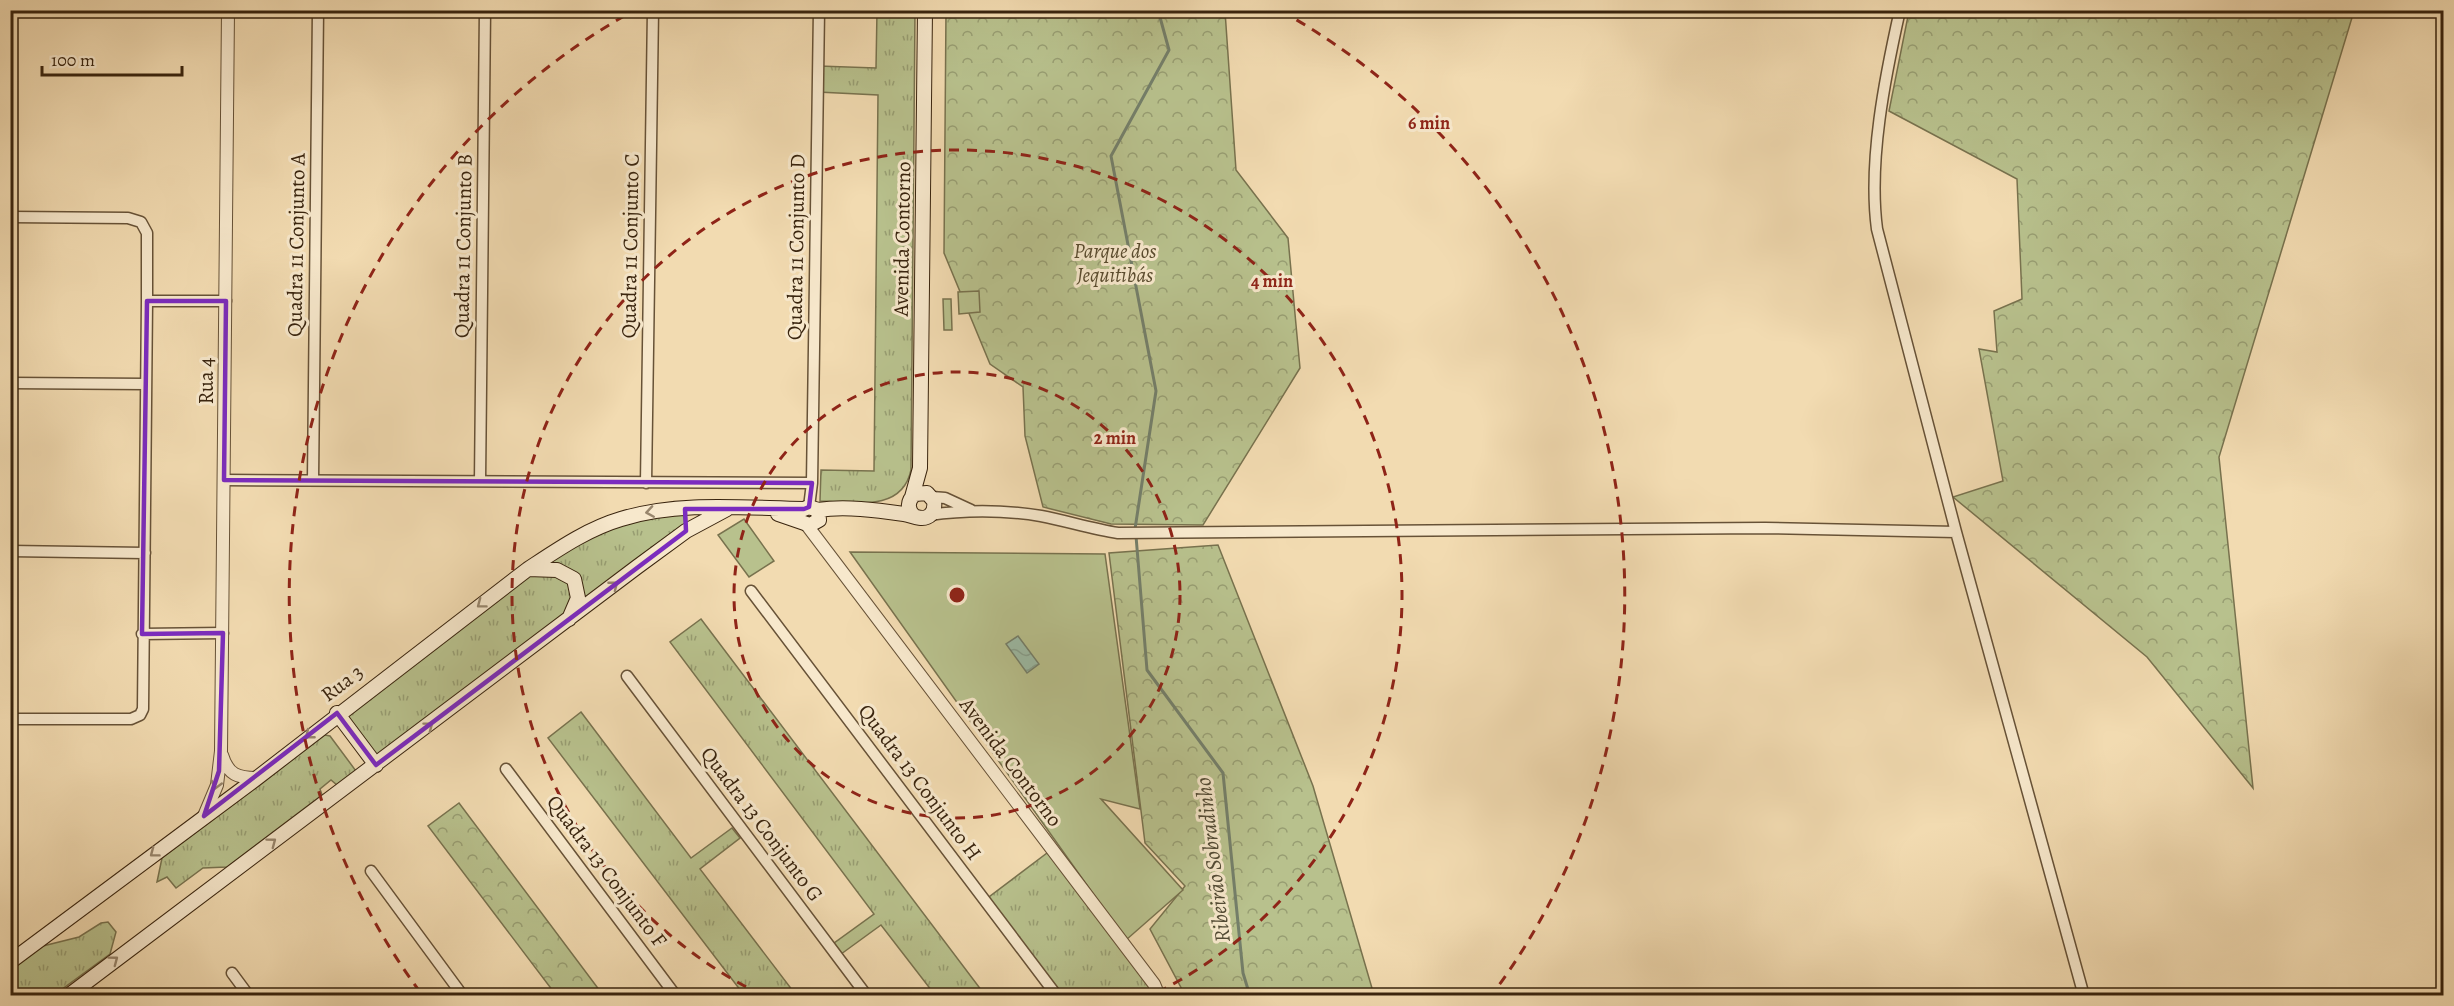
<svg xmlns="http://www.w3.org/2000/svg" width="2454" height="1006" font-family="Alegreya,serif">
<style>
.grass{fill:url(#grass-tufts);stroke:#78724e;stroke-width:1.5}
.forest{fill:url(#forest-crowns);stroke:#78724e;stroke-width:1.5}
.garden{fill:#b8c18d;stroke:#78724e;stroke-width:1.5}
.water{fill:url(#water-waves);stroke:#747f6a;stroke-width:1.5}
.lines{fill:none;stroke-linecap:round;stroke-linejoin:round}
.stream{stroke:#747f6a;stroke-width:3}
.minor-casing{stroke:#675237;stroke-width:13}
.tertiary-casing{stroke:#675237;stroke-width:14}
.secondary-casing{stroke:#39240e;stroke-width:16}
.minor{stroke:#f7e8cc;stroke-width:10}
.tertiary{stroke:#f7e8cc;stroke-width:12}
.secondary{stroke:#f7e8cc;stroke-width:14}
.oneway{stroke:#98866d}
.marked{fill:none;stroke:#7b2cbf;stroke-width:4.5;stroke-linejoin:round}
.ring{fill:none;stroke:#8f2418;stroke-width:3;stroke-dasharray:10 8}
.labels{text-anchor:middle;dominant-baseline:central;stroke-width:6;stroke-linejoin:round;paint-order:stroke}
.street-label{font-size:21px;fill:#39240e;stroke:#f7e8cc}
.park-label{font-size:21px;font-style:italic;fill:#594b2e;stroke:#f7e8cc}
.water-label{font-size:22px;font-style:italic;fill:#524a34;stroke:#f7e8cc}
.centre{fill:#8f2418;stroke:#f7e8cc;stroke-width:3}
.ring-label{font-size:18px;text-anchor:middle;font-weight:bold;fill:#8f2418;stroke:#f7e8cc;stroke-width:6;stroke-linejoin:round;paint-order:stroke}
</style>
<defs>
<pattern id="grass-tufts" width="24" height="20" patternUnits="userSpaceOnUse" patternTransform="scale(1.5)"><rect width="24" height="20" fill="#b8c18d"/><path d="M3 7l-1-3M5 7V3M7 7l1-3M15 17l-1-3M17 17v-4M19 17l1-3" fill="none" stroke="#979d72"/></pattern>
<pattern id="forest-crowns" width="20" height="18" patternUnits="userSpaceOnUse" patternTransform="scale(1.5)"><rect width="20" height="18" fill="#b8c18d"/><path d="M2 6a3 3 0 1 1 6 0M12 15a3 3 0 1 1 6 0" fill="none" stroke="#979d72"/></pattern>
<pattern id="water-waves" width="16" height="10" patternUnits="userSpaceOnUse" patternTransform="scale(1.5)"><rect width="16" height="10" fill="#9cbca7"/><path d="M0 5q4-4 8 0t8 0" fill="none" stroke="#87a18f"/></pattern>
</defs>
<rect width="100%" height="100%" fill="#f2dbb1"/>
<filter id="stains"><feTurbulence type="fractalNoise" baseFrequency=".00333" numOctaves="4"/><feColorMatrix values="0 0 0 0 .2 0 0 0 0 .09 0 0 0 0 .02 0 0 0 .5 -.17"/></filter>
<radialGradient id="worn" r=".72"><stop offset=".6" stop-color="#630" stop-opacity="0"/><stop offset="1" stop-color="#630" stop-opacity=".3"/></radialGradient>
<path class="grass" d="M877,11H915L911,470C902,513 853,502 820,501L821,470L874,471L878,95L818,92L819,66L876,68Z
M683,513L686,531L376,765L337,713L528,569L620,519Z
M701,619L985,995H935L881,925L837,957L830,946L874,914L670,642Z
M581,712L691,858L732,828L740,838L700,869L796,995H744L548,738Z
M325,735L330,736L356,771L337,785L331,780L320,789L322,795L227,867L203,868L176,888L167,877L157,882L162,858Z
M1051,850L1159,995H1057L985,900Z
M108,922L116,932L110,954L54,995L11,996V970L39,947L79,937L101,923Z"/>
<path class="forest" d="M946,11H1225L1236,170L1288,238L1300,368L1203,525L1111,524L1043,507L1025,436L1023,387L990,364L944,253Z
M1909,11H2354L2219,457L2253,788L2147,657L1953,497L2003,481L1979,349L1997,352L1994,311L2022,299L2017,179L1889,111Z
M1218,545L1313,786L1374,995H1185L1150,929L1185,886L1145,843L1109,553Z
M459,803L603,995H556L428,826Z"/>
<path class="garden" d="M979,291L980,312L959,314L958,292Z
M943,299H951L952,330H944Z
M744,519L774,561L749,577L718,535Z
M850,552L1105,554L1140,809L1101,799L1183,890L1126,940Z"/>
<path class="water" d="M1018,636L1039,664L1027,673L1006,644Z"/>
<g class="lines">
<path class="stream" d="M1135,529L1156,391L1111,156L1169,50L1158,10
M1136,536L1147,670L1223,773L1243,973L1250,996"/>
<defs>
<path id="minor" d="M1900,10C1885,77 1868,161 1877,229L1956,532L2084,996
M10,217L128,218L141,222L147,233V301L143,709L140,715L131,719H10
M147,301H226
M10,383L146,384
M224,480L812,483
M313,480L318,10
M480,481L485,10
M646,483L653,10
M932,497L945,498L971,510
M809,507L812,483L819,10
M929,515C966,510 1004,510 1041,516C1067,521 1092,529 1118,533L1765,528L1956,532
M10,551L145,553
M751,591L1057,996
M142,634L223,633
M627,676L867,996
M506,769L676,996
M371,871L463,996
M232,973L249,996"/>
<path id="tertiary" d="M806,524L1154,984L1159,996
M222,755C228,775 238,778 257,778
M204,816L217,785L221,751L228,10"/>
<path id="secondary" d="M912,497L920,468L925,10
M818,510C845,506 876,510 904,514C911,515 920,520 927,517C934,514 935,507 934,501L927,493L915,494C907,501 907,509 914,516
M778,514L810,525L819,520L818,510
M528,569L557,570L574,579L578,598L569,619
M337,713L376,765
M10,962L257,778L528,569C557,550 587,529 621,519C679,501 744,508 804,509L809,507L818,510
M68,996L637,567L686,531L727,509"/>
</defs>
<use href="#minor" class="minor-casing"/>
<use href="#tertiary" class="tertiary-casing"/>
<use href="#secondary" class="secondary-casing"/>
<use href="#minor" class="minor"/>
<use href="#tertiary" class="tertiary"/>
<use href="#secondary" class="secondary"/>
</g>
<defs><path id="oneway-chevron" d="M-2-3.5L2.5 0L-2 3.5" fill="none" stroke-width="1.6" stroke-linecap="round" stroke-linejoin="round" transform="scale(1.5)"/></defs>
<g class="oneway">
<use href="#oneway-chevron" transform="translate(650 512) rotate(171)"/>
<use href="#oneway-chevron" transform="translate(614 585) rotate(-38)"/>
<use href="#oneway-chevron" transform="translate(481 604) rotate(143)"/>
<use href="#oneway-chevron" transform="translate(429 726) rotate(-37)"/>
<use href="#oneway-chevron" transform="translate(309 735) rotate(141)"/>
<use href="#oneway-chevron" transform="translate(216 785) rotate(105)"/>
<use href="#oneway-chevron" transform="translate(272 842) rotate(-37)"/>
<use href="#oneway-chevron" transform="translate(154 853) rotate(143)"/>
<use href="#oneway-chevron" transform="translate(114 960) rotate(-37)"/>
</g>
<path class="marked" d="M147,301H226L224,480L812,483L809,507L804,509H685L686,531L376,765L337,713L204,816L219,771L223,633L142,634Z"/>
<g class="ring">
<circle cx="957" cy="595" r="223"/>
<path d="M762 995A445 445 0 1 1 1152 995"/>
<path d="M420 992A668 668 0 0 1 633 11M1281 11A668 668 0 0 1 1494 992"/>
</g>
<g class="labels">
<g class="street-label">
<text transform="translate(902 239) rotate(-89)">Avenida Contorno</text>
<text transform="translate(296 245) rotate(-89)">Quadra 11 Conjunto A</text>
<text transform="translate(463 246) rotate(-89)">Quadra 11 Conjunto B</text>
<text transform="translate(630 246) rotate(-89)">Quadra 11 Conjunto C</text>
<text transform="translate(796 247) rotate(-89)">Quadra 11 Conjunto D</text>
<text transform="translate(206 381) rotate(-90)">Rua 4</text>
<text transform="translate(342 683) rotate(-37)">Rua 3</text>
<text transform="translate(1011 762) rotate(53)">Avenida Contorno</text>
<text transform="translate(920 782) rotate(53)">Quadra 13 Conjunto H</text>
<text transform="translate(762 824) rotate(53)">Quadra 13 Conjunto G</text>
<text transform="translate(607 871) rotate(53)">Quadra 13 Conjunto F</text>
</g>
<g class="park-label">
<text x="1115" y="251">Parque dos<tspan x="1115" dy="24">Jequitibás</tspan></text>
</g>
<g class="water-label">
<text transform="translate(1213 860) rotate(-97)">Ribeirão Sobradinho</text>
</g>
</g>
<circle cx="957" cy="595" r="9" class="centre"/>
<g class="ring-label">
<text x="1429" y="129">6 min</text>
<text x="1272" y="287">4 min</text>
<text x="1115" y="444">2 min</text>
</g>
<rect width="2454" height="1006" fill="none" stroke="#f2dbb1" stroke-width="36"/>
<rect x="12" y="12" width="2430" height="982" fill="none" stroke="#39240e" stroke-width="3"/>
<rect x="18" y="18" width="2418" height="970" fill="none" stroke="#39240e" stroke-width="1.5"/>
<path d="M42 66v9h140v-9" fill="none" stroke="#39240e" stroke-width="3"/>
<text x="51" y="66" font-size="18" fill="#39240e" stroke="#f7e8cc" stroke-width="4.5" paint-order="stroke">100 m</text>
<rect width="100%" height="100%" filter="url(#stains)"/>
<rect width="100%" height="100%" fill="url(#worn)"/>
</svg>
